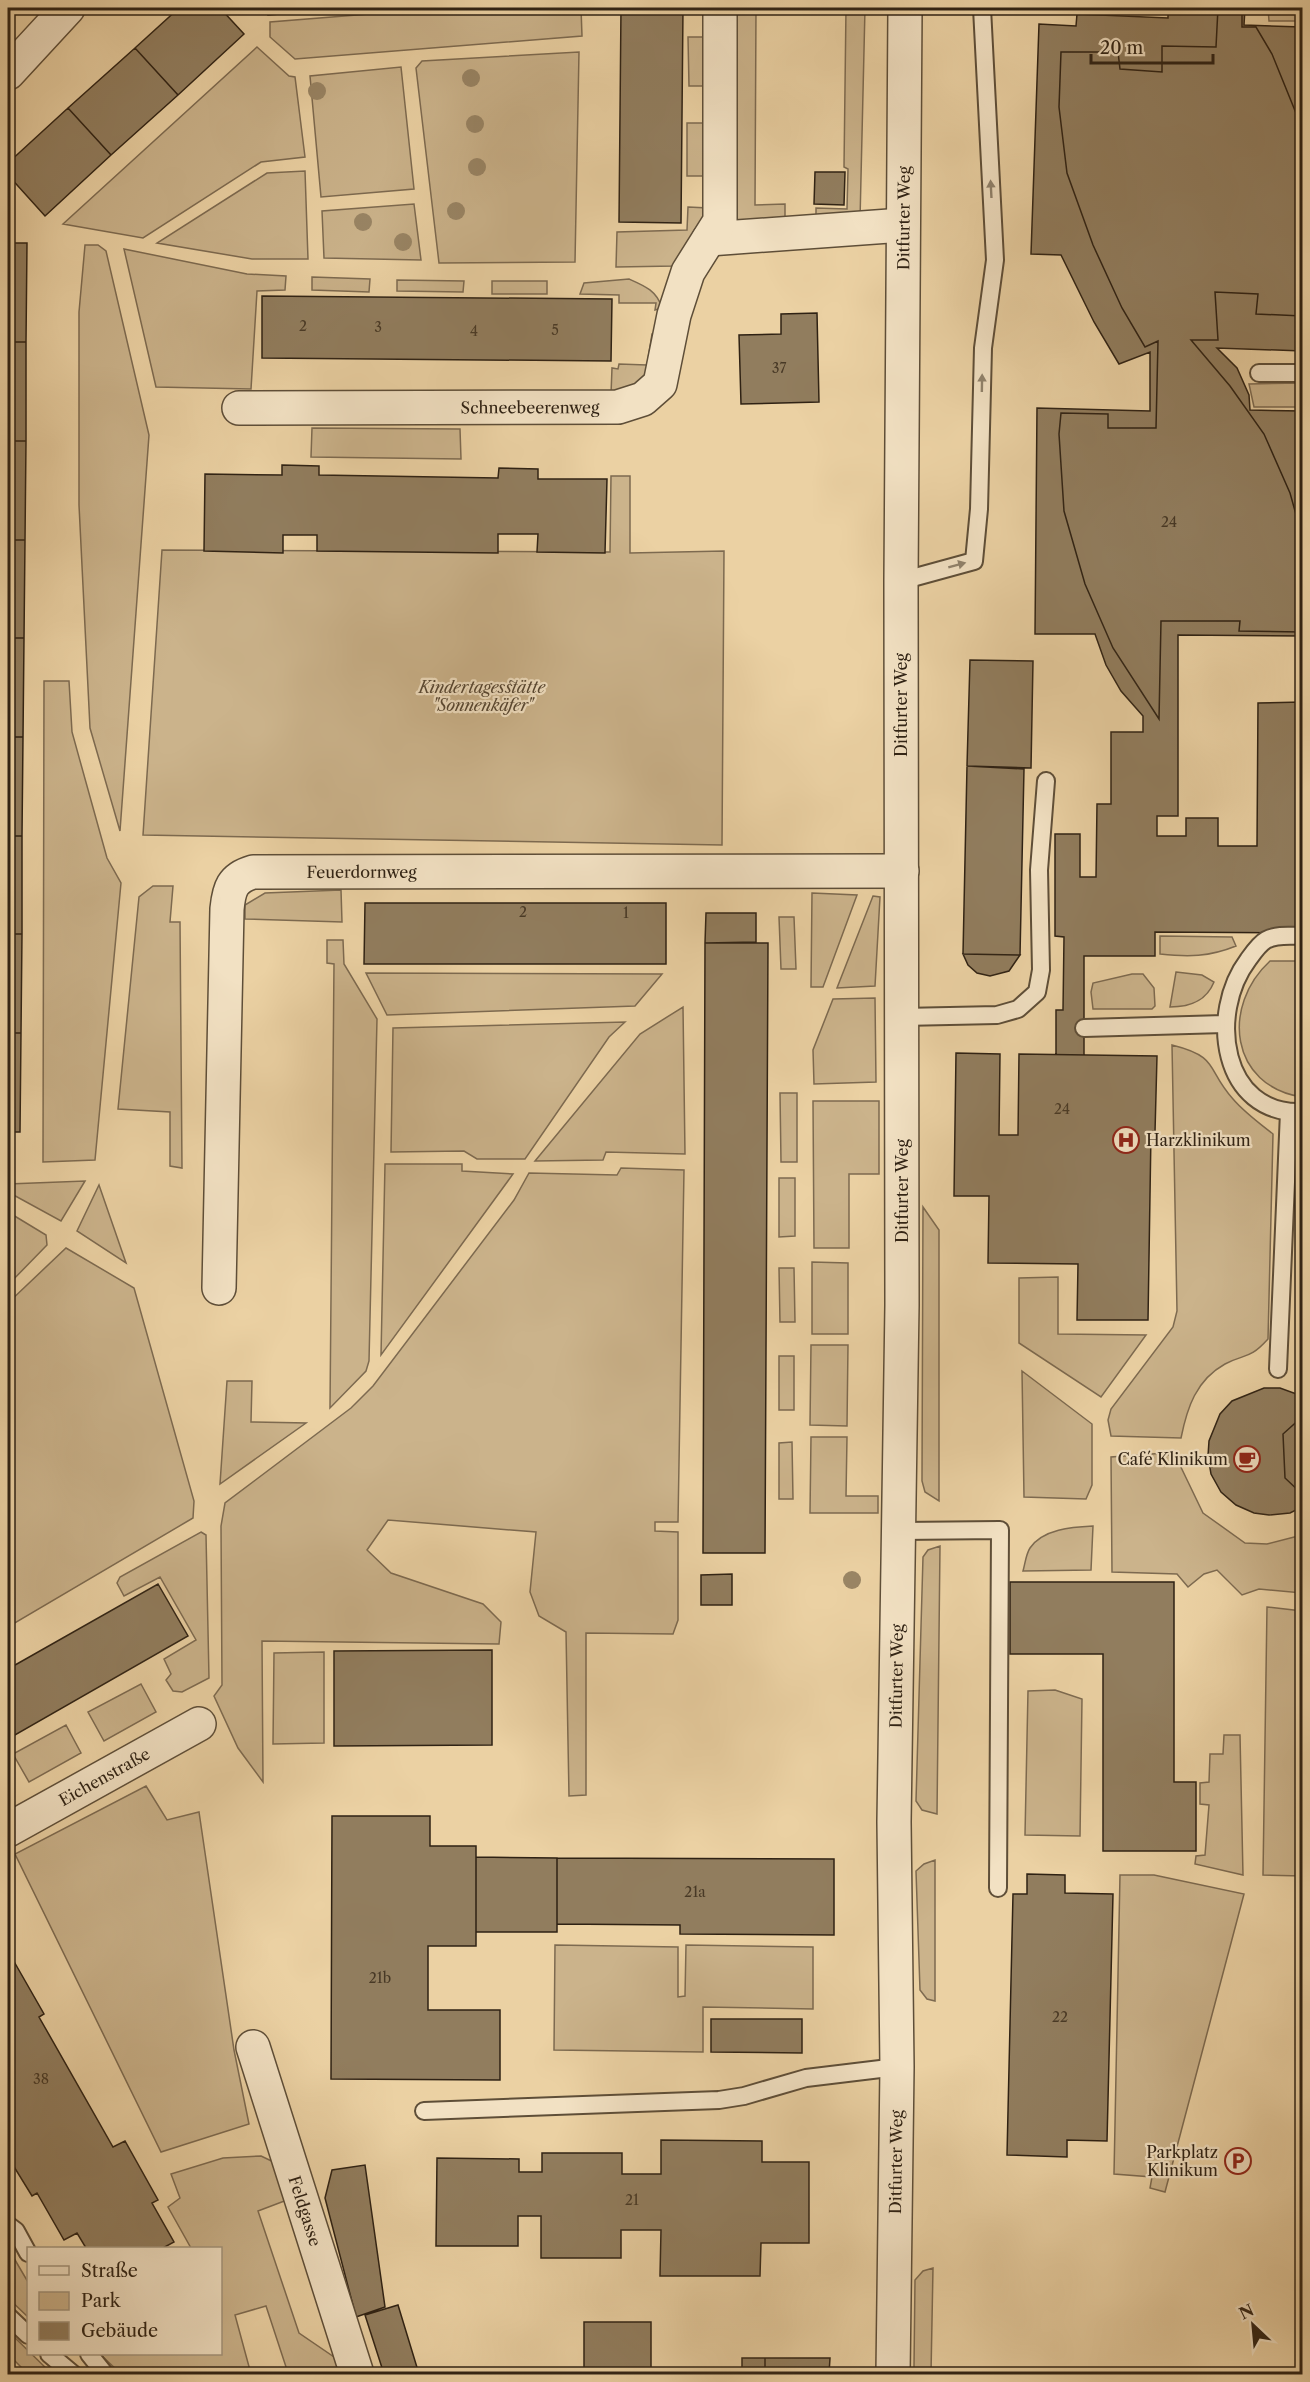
<svg xmlns="http://www.w3.org/2000/svg" width="1310" height="2382" font-family="'Libre Caslon Text',serif">
<style>
.green{fill:#cbb38b;stroke:#7d6a50;stroke-width:1.5}
.building{fill:#917d5e;stroke:#2f2214;stroke-width:1.5}
.lines{fill:none;stroke-linecap:round;stroke-linejoin:round}
.lane-casing{stroke:#5e4e38;stroke-width:20}
.street-casing{stroke:#5e4e38;stroke-width:36}
.lane{stroke:#f2e1c3;stroke-width:16}
.street{stroke:#f2e1c3;stroke-width:33}
.tree{fill:#998565}
.oneway{fill:#90826c}
.labels{text-anchor:middle;dominant-baseline:central;stroke-width:4.5;stroke-linejoin:round;paint-order:stroke}
.number-label{font-size:14px;fill:#483926}
.street-label{font-size:16px;fill:#2f2214;stroke:#f2e1c3}
.park-label{font-size:16px;font-style:italic;fill:#564632;stroke:#f2e1c3}
.poi-label{font-size:16px;fill:#2f2214;stroke:#f2e1c3;text-anchor:end}
</style>
<rect width="100%" height="100%" fill="#ebd1a3"/>
<filter id="stains"><feTurbulence type="fractalNoise" baseFrequency=".00333" numOctaves="4"/><feColorMatrix values="0 0 0 0 .2 0 0 0 0 .09 0 0 0 0 .02 0 0 0 .5 -.17"/></filter>
<radialGradient id="worn" r=".72"><stop offset=".6" stop-color="#630" stop-opacity="0"/><stop offset="1" stop-color="#630" stop-opacity=".3"/></radialGradient>
<path class="green" d="M444,8H581L582,36L295,59L270,37V22Z
M728,8H756L755,205L785,204V222L748,224L737,220L732,212Z
M846,8H865L860,220L816,221V208L847,209L848,169L844,167Z
M1268,8H1302V21H1269Z
M688,37H708V86H689Z
M257,47L289,76L295,77L305,157L261,162L143,238L63,224Z
M579,52L575,262L439,263L416,68L422,61Z
M401,67L414,189L321,197L310,76Z
M687,123H707V176H687Z
M305,171L308,259H252L157,243L267,173Z
M414,204L421,260L324,258L322,211Z
M688,207L708,208L702,229L675,266L616,267L617,232L687,230Z
M85,245H98L106,251L149,435L120,831L90,728L79,505V312Z
M124,249L247,274L286,276L285,290L257,291L251,389L156,387Z
M312,277L370,279L369,292L312,290Z
M629,279C645,286 657,291 662,308L655,310L656,303H619V295L580,294L584,283Z
M397,280L464,281L463,292L397,291Z
M492,281H547V294H492Z
M652,334L659,335C650,379 657,384 611,394L612,368L618,369L619,364L647,365Z
M1302,383V407H1254L1249,384Z
M312,428L460,429L461,459L311,457Z
M611,476H630V553L724,551L722,845L143,835L162,550L610,552Z
M44,681H69L72,732L107,858L121,883L95,1160L43,1162Z
M153,886H173L170,922H180L182,1168L170,1166V1112L118,1109L139,897Z
M341,890L342,922L245,919V905L265,893Z
M812,893L857,895L823,987H811Z
M873,896L880,897L875,986L837,988Z
M779,917H794L796,969H781Z
M1160,936L1232,937L1236,946C1209,957 1188,957 1160,954Z
M327,940H343L344,964L377,1019L369,1361L366,1371L330,1408L334,964L327,963Z
M1270,961H1302V1097C1230,1086 1221,1006 1270,961Z
M1176,972L1202,975L1214,982C1206,1002 1189,1007 1170,1007Z
M366,973L662,974L635,1006L387,1015Z
M1132,974H1143L1154,988L1155,1006L1152,1009H1093L1091,992L1093,983Z
M875,998L876,1082L814,1084L813,1050L833,999Z
M683,1007L685,1154L606,1152L603,1160L535,1161L640,1034Z
M625,1022L609,1037L525,1159H477L464,1151L391,1152L393,1028Z
M1172,1045C1220,1057 1206,1069 1233,1099C1244,1112 1259,1123 1273,1134L1268,1339C1249,1360 1246,1353 1225,1364C1196,1380 1187,1408 1181,1438L1111,1436L1108,1420L1111,1409L1173,1327L1177,1311Z
M780,1093H797V1162H781Z
M813,1101H879V1174H849V1248H814Z
M385,1164H462V1171L513,1174L381,1355Z
M621,1168L684,1170L678,1522H655V1531L678,1532V1620L673,1634L586,1633V1795L569,1796L566,1632L539,1616L530,1592L536,1532L388,1520L367,1550L391,1573L483,1604L501,1622L499,1644L262,1641L263,1782L238,1748L214,1696L222,1685L221,1526L225,1503L351,1408L373,1386L514,1200L529,1173L617,1175Z
M779,1178H795V1236L779,1237Z
M85,1181L61,1221L8,1192V1184Z
M99,1185L126,1263L77,1231Z
M923,1207L939,1230V1501L925,1492L922,1481Z
M8,1212L46,1235L47,1245L8,1285Z
M66,1248L134,1288L194,1501L193,1518L8,1627V1303Z
M812,1262L848,1263V1334H812Z
M779,1268H794L795,1322H780Z
M1058,1277V1334L1146,1335L1101,1397L1019,1343V1278Z
M811,1345H848L847,1426L810,1425Z
M779,1356H794V1410H779Z
M1022,1371L1092,1424V1485L1086,1499L1024,1497Z
M227,1381H252L251,1422L306,1423L220,1484Z
M811,1437H847L846,1496H878V1513H810Z
M792,1442L793,1499H779V1443Z
M1165,1453L1177,1459L1203,1513L1245,1543L1267,1544L1302,1535V1593L1259,1589L1242,1595L1217,1570L1204,1574L1188,1587L1177,1574L1112,1572L1111,1457Z
M1093,1526L1091,1570L1023,1571C1025,1564 1026,1554 1030,1548C1043,1529 1072,1527 1093,1526Z
M201,1532L206,1535L209,1678L182,1692L173,1691L166,1680L171,1674L164,1659L196,1640L160,1577L124,1596L117,1583L120,1577Z
M940,1546L937,1814L922,1810L916,1801L923,1557L928,1550Z
M1267,1607L1302,1611V1876L1263,1875Z
M324,1652V1743L273,1744L274,1653Z
M141,1684L156,1712L104,1741L88,1712Z
M1055,1690L1082,1699L1080,1836L1025,1835L1028,1691Z
M66,1725L81,1753L29,1782L13,1754Z
M1224,1735H1240L1243,1875L1195,1864L1196,1856L1205,1855L1209,1805L1200,1804V1783L1209,1782L1210,1754H1223Z
M146,1786L167,1820L199,1812L234,2050L249,2124L161,2152L15,1854Z
M935,1860V2001L927,1999L920,1990L916,1871L924,1864Z
M1120,1875H1154L1244,1894L1165,2192L1150,2188L1152,2177L1114,2174Z
M555,1945L678,1947V1997L685,1996L686,1945L813,1947V2009L703,2007V2052L554,2050Z
M261,2156L280,2165L287,2200L258,2211L299,2333L334,2357L340,2370L288,2373L266,2306L235,2315L251,2374H121L100,2354H220V2248H191L168,2207L180,2198L171,2174L223,2158Z
M8,2248L28,2282V2317L8,2298Z
M933,2268L931,2374H917L914,2367L915,2280L923,2271Z
M8,2331L52,2374H28L8,2354Z"/>
<path class="building" d="M179,8H220L244,34L178,95L135,48Z
M268,8H362L268,15Z
M621,8H683L681,223L619,222Z
M1168,8H1245L1244,25L1302,27V351L1217,348L1237,368L1249,395L1250,410L1302,411V636L1178,635V816H1157V836H1186V818H1218V846H1257L1258,703L1302,702V933L1155,932V956H1084V1055H1056V1010H1063L1064,937L1055,936V834H1080V877H1096L1097,804H1111V732H1143V716L1121,691L1106,665L1095,634H1035L1037,408L1150,411V352L1119,364L1094,322L1061,255L1031,254L1039,24L1076,26L1077,14L1168,18Z
M1218,8H1242V27H1256L1272,54L1300,123L1302,316L1256,314L1258,294L1215,292L1218,340H1191L1230,386L1264,434L1290,493L1302,536V632L1239,631L1240,621H1161L1159,719L1113,648L1085,584L1064,511L1059,434L1061,413L1108,414V428H1156L1158,341L1145,347L1122,308L1093,245L1067,173L1059,107L1061,52H1118L1120,69L1162,72V46L1216,47Z
M135,48L178,95L111,155L68,108Z
M68,108L111,155L45,216L8,175V163Z
M815,172H845L844,205L814,204Z
M8,243H27L26,342H8Z
M262,296L612,299L611,361L262,358Z
M817,313L819,402L741,404L739,335L781,334V314Z
M8,342H26V441H8Z
M8,441H26L25,540H8Z
M282,465L319,466V475L498,478L499,468L538,469V479H607L605,553L537,552L538,534H498V553L317,551V535H283V553L204,551L205,474L282,475Z
M8,540H25L24,638H8Z
M8,638H24L23,737H8Z
M970,660L1033,661L1031,768L967,766Z
M8,737H23L22,836H8Z
M967,766L1024,769L1020,955L963,954Z
M8,836H22V934H8Z
M365,903H666V964H364Z
M706,913H756V942L705,943Z
M8,934H22L21,1033H8Z
M705,943H768L765,1553H703Z
M963,954L1020,955L1009,971L990,976L977,973L968,965Z
M8,1033H21L20,1132H8Z
M956,1053L1000,1054L999,1135H1018L1019,1054L1157,1056L1155,1132H1151L1148,1320H1077L1078,1264L988,1263L989,1196H954Z
M1264,1388H1280L1302,1396V1507L1290,1513L1269,1515L1254,1513L1236,1505L1221,1492L1211,1474L1208,1456L1209,1441L1220,1414L1232,1401Z
M1302,1417V1494L1285,1478L1283,1434Z
M1302,1417V1494L1285,1478L1283,1434Z
M732,1574V1605H701V1575Z
M1010,1582H1174V1782H1196V1851H1103V1654H1010Z
M158,1584L188,1636L8,1739V1669Z
M492,1650V1745L334,1746V1651Z
M332,1816H430V1846H476V1946H428V2010H500V2080L331,2079Z
M476,1857L557,1858V1932H476Z
M557,1858L834,1859V1935L680,1934V1925L557,1924Z
M1027,1874L1065,1875V1893L1113,1894L1107,2141L1067,2140V2157L1007,2155L1013,1894H1027Z
M8,1951L44,2014L39,2017L113,2147L125,2141L158,2200L152,2203L174,2242L163,2248H86L77,2233L64,2240L37,2193L32,2196L8,2157Z
M711,2019H802V2053L711,2052Z
M661,2140L762,2141V2162H809V2243H761L760,2276H660L661,2230H621V2258H541V2216H518V2246H436L437,2158L519,2159V2172H542V2153H622V2174H661Z
M365,2165L385,2307L356,2317L325,2198L332,2170Z
M398,2305L419,2374H384L365,2315Z
M584,2322H651V2374H584Z
M742,2358H765V2374H742Z
M765,2358H830L829,2374H765Z"/>
<g class="lines">
<defs>
<path id="lane" d="M1259,373H1302
M901,581L974,561L979,509L983,348L995,260L982,8
M1302,936C1291,936 1277,934 1266,940C1259,944 1253,953 1248,960C1208,1013 1221,1115 1302,1112
M902,1017L997,1015L1018,1009L1037,992L1041,970L1039,870L1046,781
M1084,1028L1224,1024
M1278,1369L1289,1112
M900,1531L1000,1530L998,1888
M424,2111L719,2100L744,2096L806,2078L897,2067
M8,2225L16,2231L28,2253
M8,2316L28,2335
M49,2354L73,2374
M89,2354L105,2374"/>
<g id="street">
<path d="M8,73L68,8"/>
<path d="M709,239L903,225"/>
<path id="s1" d="M239,408L618,407L643,399L660,384L674,315L688,272L720,221V8"/>
<path id="s2" d="M219,1288L227,909C229,889 232,878 253,872L902,871"/>
<path id="s3" d="M8,1830L199,1724"/>
<path id="s4" d="M253,2047L357,2374"/>
<path id="s5" d="M893,2374L897,2067L894,1822L902,1305L901,581L905,8"/>
</g>
</defs>
<use href="#lane" class="lane-casing"/>
<use href="#street" class="street-casing"/>
<use href="#lane" class="lane"/>
<use href="#street" class="street"/>
</g>
<g class="tree">
<circle cx="471" cy="78" r="9"/>
<circle cx="317" cy="91" r="9"/>
<circle cx="475" cy="124" r="9"/>
<circle cx="477" cy="167" r="9"/>
<circle cx="456" cy="211" r="9"/>
<circle cx="363" cy="222" r="9"/>
<circle cx="403" cy="242" r="9"/>
<circle cx="852" cy="1580" r="9"/>
</g>
<defs><path id="oneway-solid" d="M-6-.8H1V-3.2L6.5 0L1 3.2V.8H-6Z" transform="scale(1.5)"/></defs>
<g class="oneway">
<use href="#oneway-solid" transform="translate(991 189) rotate(-93)"/>
<use href="#oneway-solid" transform="translate(982 383) rotate(-89)"/>
<use href="#oneway-solid" transform="translate(957 565) rotate(-15)"/>
</g>
<defs>
<symbol id="hospital-ring" viewBox="-11 -11 22 22"><circle r="9.5" fill="#f2e1c3" stroke="#8f2418" stroke-width="1.5"/><path d="M-5-5h3v3.5h4V-5h3V5h-3V1.5h-4V5h-3Z" fill="#8f2418"/></symbol>
<symbol id="cafe-ring" viewBox="-11 -11 22 22"><circle r="9.5" fill="#f2e1c3" stroke="#8f2418" stroke-width="1.5"/><path d="M-5.5-4.5H6V0H3Q3 3.5 0 3.5H-2.5Q-5.5 3.5-5.5 0ZM3-3.2v2h1.7v-2ZM-6 4.5H4V6H-6Z" fill="#8f2418"/></symbol>
<symbol id="parking-ring" viewBox="-11 -11 22 22"><circle r="9.5" fill="#f2e1c3" stroke="#8f2418" stroke-width="1.5"/><path d="M-3.5-5.5H1a3.5 3.5 0 0 1 0 7H-1V5.5H-3.5ZM-1-3.4V-.6H.8a1.4 1.4 0 0 0 0-2.8Z" fill="#8f2418"/></symbol>
</defs>
<g fill-rule="evenodd">
<use href="#hospital-ring" x="1111" y="1125" width="30" height="30"/>
<use href="#cafe-ring" x="1232" y="1444" width="30" height="30"/>
<use href="#parking-ring" x="1223" y="2146" width="30" height="30"/>
</g>
<g class="labels">
<g class="number-label">
<text x="303" y="326">2</text>
<text x="378" y="327">3</text>
<text x="555" y="330">5</text>
<text x="474" y="331">4</text>
<text x="779" y="368">37</text>
<text x="1169" y="522">24</text>
<text x="523" y="912">2</text>
<text x="626" y="913">1</text>
<text x="1062" y="1109">24</text>
<text x="695" y="1892">21a</text>
<text x="380" y="1978">21b</text>
<text x="1060" y="2017">22</text>
<text x="41" y="2079">38</text>
<text x="632" y="2200">21</text>
</g>
<g class="street-label">
<text stroke="none"><textPath href="#s5" startOffset="2156">Ditfurter Weg</textPath></text>
<text stroke="none"><textPath href="#s1" startOffset="291">Schneebeerenweg</textPath></text>
<text transform="translate(901 705) rotate(-90)">Ditfurter Weg</text>
<text stroke="none"><textPath href="#s2" startOffset="537">Feuerdornweg</textPath></text>
<text transform="translate(902 1191) rotate(-90)">Ditfurter Weg</text>
<text stroke="none"><textPath href="#s5" startOffset="698">Ditfurter Weg</textPath></text>
<text stroke="none"><textPath href="#s3" startOffset="110">Eichenstraße</textPath></text>
<text stroke="none"><textPath href="#s5" startOffset="212">Ditfurter Weg</textPath></text>
<text stroke="none"><textPath href="#s4" startOffset="172">Feldgasse</textPath></text>
</g>
<g class="park-label">
<text x="482" y="687">Kindertagesstätte<tspan x="482" dy="18">"Sonnenkäfer"</tspan></text>
</g>
<g class="poi-label">
<text x="1146" y="1140" text-anchor="start">Harzklinikum</text>
<text x="1228" y="1459">Café Klinikum</text>
<text x="1218" y="2152">Parkplatz<tspan x="1218" dy="18">Klinikum</tspan></text>
</g>
</g>
<rect width="1310" height="2382" fill="none" stroke="#ebd1a3" stroke-width="30"/>
<rect x="9" y="9" width="1292" height="2364" fill="none" stroke="#2f2214" stroke-width="3"/>
<rect x="15" y="15" width="1280" height="2352" fill="none" stroke="#2f2214" stroke-width="1.5"/>
<rect x="27" y="2247" width="195" height="108" fill="#f2e1c3" stroke="#a4957d" stroke-width="1.5"/>
<rect x="39" y="2266" width="30" height="9" fill="#f2e1c3" stroke="#a4957d" stroke-width="1.5"/>
<text x="81" y="2277" font-size="18" fill="#2f2214">Straße</text>
<rect x="39" y="2292" width="30" height="18" fill="#cbb38b" stroke="#a4957d" stroke-width="1.5"/>
<text x="81" y="2307" font-size="18" fill="#2f2214">Park</text>
<rect x="39" y="2322" width="30" height="18" fill="#917d5e" stroke="#a4957d" stroke-width="1.5"/>
<text x="81" y="2337" font-size="18" fill="#2f2214">Gebäude</text>
<g transform="translate(1253 2325) rotate(334)" stroke="#f2e1c3" stroke-width="4.5" paint-order="stroke">
<path d="M0-4.5L10 22L0 15L-10 22Z" fill="#2f2214"/>
<text y="-9" font-size="16" font-weight="bold" text-anchor="middle" fill="#2f2214">N</text>
</g>
<path d="M1091 54v9h122v-9" fill="none" stroke="#2f2214" stroke-width="3"/>
<text x="1100" y="54" font-size="18" fill="#2f2214" stroke="#f2e1c3" stroke-width="4.5" paint-order="stroke">20 m</text>
<rect width="100%" height="100%" filter="url(#stains)"/>
<rect width="100%" height="100%" fill="url(#worn)"/>
</svg>
